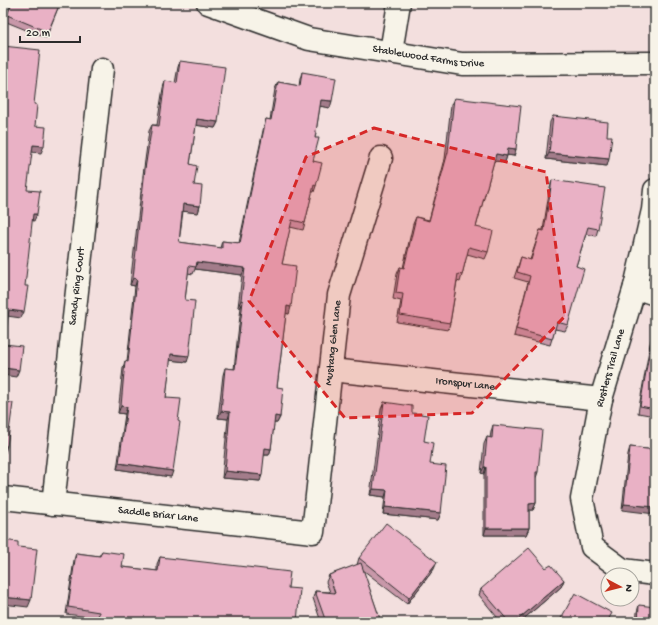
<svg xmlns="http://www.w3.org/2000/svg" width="658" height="625" font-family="'Gochi Hand',sans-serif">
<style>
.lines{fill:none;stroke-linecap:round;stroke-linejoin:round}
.minor-casing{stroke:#2b2b2b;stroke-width:25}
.minor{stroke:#f7f3e8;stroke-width:22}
.wall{fill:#c898a9;stroke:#2b2b2b}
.shaded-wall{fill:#a37c8a;stroke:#2b2b2b}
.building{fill:#e9b1c5;stroke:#2b2b2b}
.marked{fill:#d62828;fill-opacity:0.2;stroke:#d62828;stroke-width:3;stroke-dasharray:8 5;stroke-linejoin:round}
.labels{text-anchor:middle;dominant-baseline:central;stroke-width:3;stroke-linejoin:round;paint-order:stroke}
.street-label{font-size:11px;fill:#2b2b2b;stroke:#f7f3e8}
</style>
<rect width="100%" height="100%" fill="#f3dfde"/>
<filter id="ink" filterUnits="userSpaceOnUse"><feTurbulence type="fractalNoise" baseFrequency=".025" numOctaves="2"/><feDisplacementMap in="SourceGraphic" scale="8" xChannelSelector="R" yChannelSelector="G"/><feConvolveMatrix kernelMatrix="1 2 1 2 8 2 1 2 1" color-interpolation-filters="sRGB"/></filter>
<g filter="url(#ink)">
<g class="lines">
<defs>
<g id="minor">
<path id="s1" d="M208,3L309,39L462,64L655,63"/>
<path d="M391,52L399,3"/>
<path d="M655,190L653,210L635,287L601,399L582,499L592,547L623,570L655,574"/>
<path d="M635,287L655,294"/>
<path id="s2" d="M331,370L601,399"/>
<path id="s3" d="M3,498L313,532L339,295L381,158"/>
<path id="s4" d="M53,504L102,69"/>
</g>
</defs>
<use href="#minor" class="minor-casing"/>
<use href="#minor" class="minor"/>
</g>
<path class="wall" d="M12,3H60L46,38L4,21Z
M180,61L218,122L215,128L196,125L190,164L194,185L200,206L198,213L183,211L179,242L220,248L222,241L239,243L264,126L266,119L270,120L275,89L278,82L299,86L300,79L302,72L330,108L320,106L315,138L313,161L316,186L314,192H312L305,223L303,230L290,227L282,264L289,314L286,313L277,387L280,417L277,423H274L271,449L269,455H264L260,481L222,478L228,419L218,418L223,375L225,368L234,369L241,307H238L242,275L195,269L193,274L188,273L185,300L187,362L170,360L166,398L171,477L117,469L125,414L118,413L123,368L125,361L127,362L135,286L130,285L143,175L149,131L152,125H157L163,88L165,81L175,83L178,67Z
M454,98L516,149L514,156L507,155L505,162L494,161L476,227L488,252L485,259L467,254L462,275L460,282L457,281L450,323L448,330L397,322L401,301L393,299L397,274L400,267L403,268L413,224L416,217L429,220L445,159L451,105Z
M553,116L607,136V166L546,159L550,122Z
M552,180L598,229L596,236L586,234L576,266L568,325L565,331L555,329L550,345L514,336L528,282L514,278L521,257L530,260L540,230H543L550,187Z
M652,337L655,338V416L638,413L650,344Z
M384,402L412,413L424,441L441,513L438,520L383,514L385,497L370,495L381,409Z
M493,425L538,472L536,478V503L533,510H529V528L526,535H484V474L481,473L484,444L487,437L490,438L491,432Z
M630,447L655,450L622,510L628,454Z
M102,551L122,567L157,571V564L160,557L288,588L297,622H96L97,618L66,614L74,560L76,553L99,556Z
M359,558L434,569L407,604L363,570L381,622H321L313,598L315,591L330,592L326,582L329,575L357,565Z
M546,568L564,580L561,587L520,622H501L479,595L481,589Z
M639,605L655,622H636L637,612Z"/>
<path class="shaded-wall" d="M321,100L332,101L330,108L319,106Z
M197,119L218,122L215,128L194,125Z
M33,145L44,146L41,153L31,152Z
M508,148L516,149L514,156L506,155Z
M549,153L609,159L607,166L546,159Z
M496,154L507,156L505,162L493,161Z
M183,204L200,206L198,213L181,211Z
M33,214H37L34,221L30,220Z
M197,262L245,268L242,275L195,269Z
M133,278L137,279L135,286L130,285Z
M241,300L243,301L241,307H238Z
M287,306L291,307L289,314L284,313Z
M9,310L24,312L21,318L7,316Z
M171,354L189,356L187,362L168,360Z
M4,368L19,370L16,377L3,375Z
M121,406L127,407L125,414L118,413Z
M221,411L230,412L228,419L218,418Z
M275,416L280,417L277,423H272Z
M3,446H7L5,453H3Z
M265,448L271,449L269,455H262Z
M119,463L173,471L171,477L117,469Z
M484,467H486L484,474L481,473Z
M225,471L262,475L260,481L222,478Z
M373,489L387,490L385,497L370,495Z
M536,503L533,510H527L529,504Z
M624,504L655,507V514L622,510Z
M385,507L441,513L438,520L383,514Z
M486,528H529L526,535H484Z
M437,562L434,569L407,604L409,598Z
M564,580L561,587L520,622H515Z
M3,597L31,600L28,607L3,604Z"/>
<path class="building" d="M12,3H60L48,32L7,15Z
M3,46L40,50L34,104L37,105L35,126L46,127L44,146L33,145L27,190L40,191L37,214H33L25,286H28L24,312L9,310L4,344L22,346L19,370L4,368L3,373Z
M180,61L225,67L218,122L197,119L190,164L197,166L194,185L202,186L200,206L183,204L179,242L222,248V241L240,243L266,119L271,120L278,82L300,86L302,72L336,78L332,101L321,100L315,138H319L313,161L322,163L316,186L314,185L305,223L292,220L282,264L296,266L291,307L287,306L277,387L283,388L280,417L275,416L271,449L265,448L262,475L225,471L230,412L221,411L225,368L235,369L243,301L241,300L245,268L197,262L196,267L189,266L185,300L195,301L189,356L171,354L166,398L181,399L178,421L180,422L173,471L119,463L127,407L121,406L125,361L128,362L137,279L133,278L145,169L152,125L159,126L165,81L177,83Z
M454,98L521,106L516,149L508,148L507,156L496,154L476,227L493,231L488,252L469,247L462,275L458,274L450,323L400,315L403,294L396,293L400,267L404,268L416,217L429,221L448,152Z
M553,116L608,122L607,136H612L609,159L549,153Z
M552,180L605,188L598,229L588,227L576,266L584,269L568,325L557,322L552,339L516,329L530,276L517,272L521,257L531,260L540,230L544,231Z
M652,337L655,338V409L640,406Z
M3,402L13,403L7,446H3Z
M384,402L412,406V413L428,415L424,441L433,443L430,464L446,466L441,513L385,507L387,490L373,489Z
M493,425L542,430L538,472H536V503L529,504V528H486V467H484L487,437L492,438Z
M630,447L655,450V507L624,504Z
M386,523L437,562L409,598L359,558Z
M3,540L18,542V547L37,549L31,600L3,597Z
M529,548L546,568L551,565L564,580L515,622H509L481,589Z
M102,551L124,554L122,567L158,571L160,557L290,572L288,588L300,589L297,622H118L98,619L99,612L68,607L76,553L100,556Z
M361,563L381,622H326L315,591L335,593L329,575Z
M575,593L612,613L607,622H559Z
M639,605L655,607V622H638Z"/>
</g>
<path class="marked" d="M374,128L546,172L565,316L472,413L345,418L249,301L306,157Z"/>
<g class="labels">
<g class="street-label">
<text stroke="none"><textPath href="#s1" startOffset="228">Stablewood Farms Drive</textPath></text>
<text stroke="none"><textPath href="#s4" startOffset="219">Sandy Ring Court</textPath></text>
<text stroke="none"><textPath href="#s3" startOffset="502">Mustang Glen Lane</textPath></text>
<text transform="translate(611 368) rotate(-74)">Rustlers Trail Lane</text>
<text stroke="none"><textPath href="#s2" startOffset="135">Ironspur Lane</textPath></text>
<text stroke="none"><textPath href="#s3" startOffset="156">Saddle Briar Lane</textPath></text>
</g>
</g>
<rect width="658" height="625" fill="none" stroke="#f7f3e8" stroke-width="16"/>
<rect x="8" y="8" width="642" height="609" fill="none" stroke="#2b2b2b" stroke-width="1.5" filter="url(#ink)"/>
<g transform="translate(620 587) rotate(97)"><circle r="19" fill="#f7f3e8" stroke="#a5a39c"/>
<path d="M0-3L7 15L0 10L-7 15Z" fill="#c8321e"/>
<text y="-6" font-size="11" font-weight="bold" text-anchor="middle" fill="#2b2b2b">N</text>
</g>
<path d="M20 36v6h60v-6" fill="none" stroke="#2b2b2b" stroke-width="2"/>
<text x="26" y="36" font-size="12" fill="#2b2b2b" stroke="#f7f3e8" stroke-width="3" paint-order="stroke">20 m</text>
</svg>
